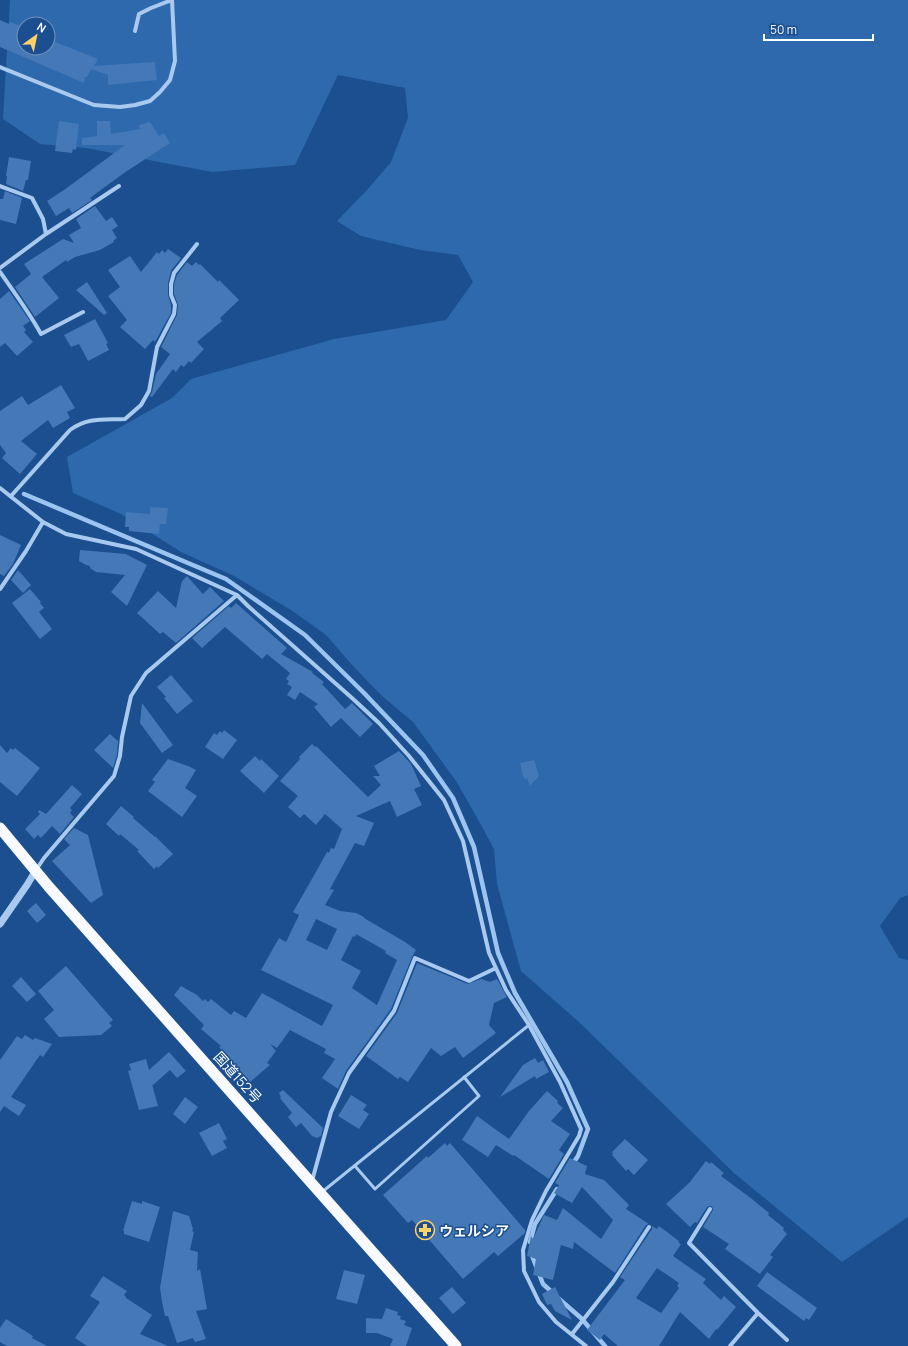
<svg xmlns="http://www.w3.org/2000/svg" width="908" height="1346" font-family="Manrope,'Noto Sans JP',sans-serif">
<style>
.green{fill:#2e69ad;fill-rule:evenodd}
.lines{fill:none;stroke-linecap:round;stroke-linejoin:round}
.stream{stroke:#9cc4f0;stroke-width:4.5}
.building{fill:#4478b7;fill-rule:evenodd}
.service{stroke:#a9c9ee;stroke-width:3}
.minor{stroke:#a9c9ee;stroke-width:4}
.tertiary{stroke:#a9c9ee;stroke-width:7}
.trunk{stroke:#f8faff;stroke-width:11}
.labels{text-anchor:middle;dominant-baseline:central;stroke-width:3;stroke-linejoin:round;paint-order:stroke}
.street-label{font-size:14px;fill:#fff;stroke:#1b4f8f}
.poi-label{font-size:14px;font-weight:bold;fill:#fff;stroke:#1b4f8f;text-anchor:start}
</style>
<rect width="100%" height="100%" fill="#1b4f8f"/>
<path class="green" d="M10,0H908V895L900,898L880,926L899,958L908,960V1217L842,1262L734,1173L580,1023L521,971L497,884L494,849L475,814L456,781L413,722L382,696L353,666L326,635L291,610L234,576L181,552L121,514L73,493L67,457L172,398L191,379L334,339L446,320L473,282L458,255L420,250L361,236L337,221L368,189L391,162L408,118L405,88L338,75L295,165L212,172L86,148L40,144L3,119ZM24,24H48V48H24Z"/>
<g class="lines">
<path class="stream" d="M24,494L226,579L305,635L364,693L423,755L453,798L474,847L498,953L515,993L567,1082L588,1129L578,1156L572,1165
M530,1242L535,1224L557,1189
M531,1253L543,1284L553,1293
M558,1298L581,1318L605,1346"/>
</g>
<path class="building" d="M0,20L9,24L10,22L24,27V48H48V39L98,59L94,66L155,62L157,80L108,85V75L91,69L87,77H85L84,83L0,47Z
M59,121L79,124L76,150L73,149L72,153L55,151Z
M97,121H110L111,134L140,129L139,125L150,122L159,136L164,133L170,143L124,173L90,198L92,200L72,213L69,208L56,216L47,201L64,190L125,145H82V138L97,136Z
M9,157L31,161L28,180H26L23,191L6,184L7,176H6Z
M5,191L22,198L16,224L0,220V199H3Z
M95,206L106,221L112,217L118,226L112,230L117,238L113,241L114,242L100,250L75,257L67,262L66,260L42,277L59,298L35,317L15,287L31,274L24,264L63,239L74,243L69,235L81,228L76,219Z
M168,249L181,258L171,271L168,283V295L171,305V313L155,342L153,340L145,349L120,327L127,320L108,296L120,287L108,270L130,256L141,272L157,252L159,254L162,250L165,253Z
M187,262L192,266L196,262L199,265L200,264L218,282L219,280L239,300L220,318L222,321L197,342L204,349L191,363L189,361L184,367L181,365L176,372L173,369L152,397L150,396L152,392L156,374L170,354L161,347L177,315L178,305L174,294V284L177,275Z
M87,282L107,313L104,315L76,290Z
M9,291L30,321L23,326L26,330L24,332L33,342L17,356L5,343L0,347V299Z
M95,319L108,343L106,344L109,350L88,361L79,344L71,347L64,335Z
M61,385L75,408L67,412L70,418L53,428L48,420L21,441L37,454L20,474L2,458L6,453L0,445V411L22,396L28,405Z
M150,507L168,508L166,524H160L159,534L129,531V527H125L126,512L150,514Z
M0,535L21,545L13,564L4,576L0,574Z
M80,550L126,554L147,565L127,606L111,592L125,575L96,572L90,568V566L86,565L79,561Z
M18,570L31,585L23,593L11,580Z
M187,576L203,594L210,587L224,601L176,643L163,632L160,634L137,613L158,591L176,608L182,581Z
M30,589L41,602L40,603L44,608L39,612L52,629L40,639L12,603Z
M236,603L287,648L281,654L313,672L312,673L324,682L322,684L345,709L352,703L373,724L360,737L341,718L331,727L314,707L318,704L300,692L295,700L287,695L292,687L287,684L289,681L286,679L290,673L267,654L262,659L225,627L202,648L192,638L229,606L231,608Z
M171,675L193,701L177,714L164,698L166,697L157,687Z
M142,703L173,745L162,753L140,723Z
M224,730L237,740L223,759L205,747L214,733L217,735L220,731L222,733Z
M110,734L118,741L117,755L113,768L94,750Z
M312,744L315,747L316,746L368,797L381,785L373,776H380L374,766L399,751L411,764L421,786L414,789L422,805L397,817L390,801L356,816L374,823L364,846L355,843L330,889L334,890L325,905L340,911L356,913L364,917V918L405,942L416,950L412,957L391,1009L346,1071L338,1089L322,1078L335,1059L324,1053L326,1049L290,1030L277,1048L270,1044L276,1051L267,1063L270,1065L250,1082L232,1061L231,1062L219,1047L221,1046L201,1029L204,1025L174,995L181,986L197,995L203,1001L205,999L208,1002L211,999L231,1015L234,1011L246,1018L262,993L322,1026L333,1005L261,970L279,938L286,942L299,915L293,912L317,870L327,852L329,853L331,848L334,849L342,829L325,814L316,825L304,814L300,818L288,807L298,796L280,781L300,759L299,757ZM316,919L337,929L327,950L306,940ZM356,934L386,951L385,953L397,960L377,1005L352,988L361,971L341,960L353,936L355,937Z
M0,745L7,753L11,748L13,750L15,748L40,768L17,796L0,782Z
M255,756L260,761L261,759L279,776L264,793L240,771Z
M168,759L188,766L196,770L185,788L197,796L182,817L148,791L155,782L152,780Z
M534,760L539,776L530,786L527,778L525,779L523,776L520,763Z
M72,785L82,794L70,808L72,810L70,813L74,817L60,834L52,826L41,838L38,835L34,839L25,829L40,814L38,812L39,810L46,814Z
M121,806L134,817L133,818L155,837V836L173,854L158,868L157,866L154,869L137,851L139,850L120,834L119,836L106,824Z
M74,828L88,835L103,895L91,903L52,861L70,845L64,839Z
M36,903L46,915L37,923L27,911Z
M417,963L468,984L481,979L490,982L497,979L507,997L494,1003L489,1025L496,1033L463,1058L455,1047L441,1056L431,1048L408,1082L400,1077L398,1079L366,1056L397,1013Z
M66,966L113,1020L109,1023L112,1026L101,1035L59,1037L44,1019L54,1010L38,991Z
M21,977L36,994L27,1002L12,986Z
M25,1035L33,1040L35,1038L52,1044L43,1057L40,1055L11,1097L26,1105L19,1116L4,1106L0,1112V1060L17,1036L22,1039Z
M169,1052L186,1071L177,1078L170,1070L153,1085L152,1084L158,1106L139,1110L128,1071L131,1070L129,1064L146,1059L149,1070Z
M535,1058L538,1063L543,1060L549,1072L536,1079L535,1076L500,1097L523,1065Z
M283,1090L323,1128L321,1136L317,1138L312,1136L301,1123L296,1127L288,1117L292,1113L280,1098L281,1097L279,1093Z
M547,1091L558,1101L557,1103L563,1108L551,1121L570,1134L559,1150L564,1154L549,1179L514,1155L513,1156L496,1145L488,1157L462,1140L477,1116L509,1139L529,1111Z
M351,1095L367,1105L363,1110L369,1114L359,1129L338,1116Z
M185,1097L198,1107L185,1124L173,1114Z
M219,1123L227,1139L223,1141L227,1148L212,1156L199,1133Z
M625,1139L648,1160L634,1175L628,1169L626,1171L612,1155L613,1154L612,1152Z
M445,1143L447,1146L450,1143L525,1230V1233L498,1256L494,1252L463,1279L412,1220L408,1223L383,1195L427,1156L428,1158Z
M570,1158L587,1166L585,1174L604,1180L629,1205L626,1209L649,1224L646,1225L615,1273L574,1242L573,1249L561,1245L553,1280L533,1275L536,1259L527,1256L531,1236L533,1239L544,1215L557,1220L563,1208L601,1239L613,1220L582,1187L572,1203L554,1193L559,1185L555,1183Z
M706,1161L710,1164L711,1162L724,1173L721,1176L752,1199L769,1213L768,1215L784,1228L783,1230L787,1234L770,1255L773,1257L760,1274L725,1249L729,1244L703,1227L713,1210L712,1206H710L707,1207L697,1223L695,1222L690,1227L666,1204L690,1182Z
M132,1201L142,1204V1201L160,1207L149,1242L124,1234V1231H123Z
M173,1211L189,1216L193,1229L192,1231L194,1232L190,1250L198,1252L197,1271L200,1269L207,1309L196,1311L206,1339L195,1342L193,1338L177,1343L168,1316H165L162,1302L160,1288Z
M652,1226L657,1229L659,1226L679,1241L678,1242L681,1244L673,1256L706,1279L703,1283L721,1300L724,1296L736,1307L717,1330L716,1329L709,1339L680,1312L659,1346H618L604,1334L600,1340L587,1330L625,1280L620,1277L652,1229ZM657,1268L679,1283L677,1286L679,1288L661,1313L636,1298Z
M344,1270L365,1275L357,1304L336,1299Z
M767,1272L817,1308L809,1320L806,1318L804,1321L757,1286Z
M103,1276L127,1291L124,1295L126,1297V1298L152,1315L140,1334L168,1346H87L75,1338L100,1302L90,1296Z
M452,1287L466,1303L453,1314L439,1298Z
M555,1287L572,1320L555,1311L551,1304L547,1305L542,1294Z
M386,1308L398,1312L397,1315L401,1316L400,1319L406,1321L404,1325L412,1328L406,1346H390L393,1339L377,1333H366V1318L382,1319Z
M6,1319L33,1336L32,1338L47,1346H7L0,1342V1328Z"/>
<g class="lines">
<path class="service" d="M355,1166L375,1189L479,1096L464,1077
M322,1192L529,1025"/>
<path class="minor" d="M135,31L139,14L151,8L172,0
M0,67L94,105L120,107L135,105L150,101L160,92L170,80L175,61L172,0
M0,186L32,198L43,219L46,234L0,268
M46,234L119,186
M0,272C14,292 29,312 41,334L83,312
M0,488L43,522L66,534L136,549L237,595L248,606L352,698L379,723L409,756L444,800L463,841L489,953L506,990L529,1025L560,1082L581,1129L579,1136L546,1191L532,1220L523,1250L524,1271L539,1302L556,1322L586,1346
M11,496L70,430C88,417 103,420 125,419L141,405L149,391L157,347L174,314L175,305L171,295V284L174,273L197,244
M0,589L26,551L43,522
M36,870L44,858L114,776L120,756L122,737L131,696L146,673L237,595
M312,1181L331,1112L349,1073L394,1011L415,958L469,981L496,968
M710,1209L689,1243L758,1313L787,1340
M572,1334L613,1282L649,1227
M730,1346L758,1313"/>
<path class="tertiary" d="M0,924L27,885L36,870"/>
<path class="trunk" d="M0,828L49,887L456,1346"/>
</g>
<defs>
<symbol id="pharmacy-ring" viewBox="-11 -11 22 22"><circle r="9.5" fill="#1b4f8f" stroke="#ffd166" stroke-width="1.5"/><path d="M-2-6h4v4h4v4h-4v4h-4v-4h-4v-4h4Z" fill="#ffd166"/></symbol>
</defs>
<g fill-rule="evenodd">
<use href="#pharmacy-ring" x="414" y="1219" width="22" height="22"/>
</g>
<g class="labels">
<g class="street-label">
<text transform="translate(238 1077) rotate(48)">国道152号</text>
</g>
<g class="poi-label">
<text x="439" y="1230">ウェルシア</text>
</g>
</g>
<g transform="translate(36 36) rotate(33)"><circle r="19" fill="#1b4f8f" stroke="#7695bc"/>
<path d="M0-3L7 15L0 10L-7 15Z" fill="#ffd166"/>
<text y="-6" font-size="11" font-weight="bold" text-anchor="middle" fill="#ffffff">N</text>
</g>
<path d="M764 34v6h109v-6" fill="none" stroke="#ffffff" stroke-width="2"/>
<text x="770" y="34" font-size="12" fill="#ffffff" stroke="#1b4f8f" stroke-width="3" paint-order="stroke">50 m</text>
</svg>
